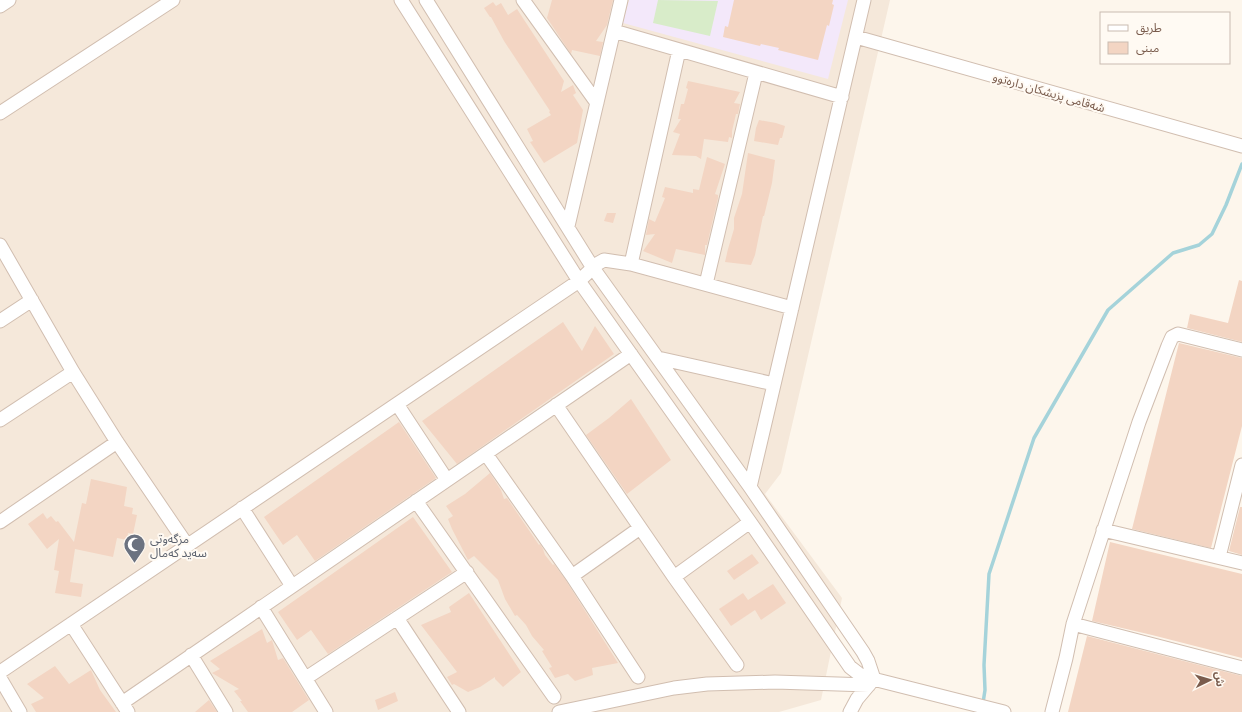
<svg xmlns="http://www.w3.org/2000/svg" width="1242" height="712" font-family="Cabin,'Noto Sans Arabic',sans-serif">
<style>
.residential{fill:#f5e8da}
.education{fill:#f3e8fa}
.green{fill:#d8ecc9}
.lines{fill:none;stroke-linecap:round;stroke-linejoin:round}
.stream{stroke:#a5d3da;stroke-width:3.5}
.building{fill:#f3d5c3}
.minor-casing{stroke:#d1beb0;stroke-width:15}
.minor{stroke:#fff;stroke-width:13}
.labels{text-anchor:middle;dominant-baseline:central;stroke-width:4;stroke-linejoin:round;paint-order:stroke}
.street-label{font-size:12px;fill:#7a5c4d;stroke:#fffaf3}
.worship-label{font-size:12px;fill:#5b616d;stroke:#fffaf3;text-anchor:start}
</style>
<rect width="100%" height="100%" fill="#fdf6ec"/>
<path class="residential" d="M0,0H890L781,473L765,494L842,598L821,700L779,712H0Z"/>
<path class="education" d="M629,0H848L828,79L623,23Z"/>
<path class="green" d="M658,0L718,1L710,36L653,23Z"/>
<g class="lines">
<path class="stream" d="M983,703L985,690L984,665L989,574L1034,438L1108,310L1173,253L1199,245L1212,234L1226,205L1242,164"/>
</g>
<path class="building" d="M552,0H613L607,25L596,41L603,42L600,56L572,50L571,54L547,18Z
M734,0H833L832,4L834,5L829,26L827,25L818,60L778,50L779,48L761,44L760,46L723,37L725,26L728,27Z
M493,2L496,6L501,3L508,15L517,9L564,81L561,92L573,85L576,93L573,95L583,110L577,143L544,163L530,142L533,141L527,129L551,115L549,112L550,111L504,41L491,17H490L484,8Z
M688,81L740,92L734,103L740,104L738,114H736L732,131V138L729,137L728,142L704,139L701,159L696,156L672,155L680,134L673,132L681,119H678L681,104H684L688,89L686,88Z
M759,120L776,123L785,126L782,138H780L778,145L754,141L756,128Z
M748,153L775,160L772,183L764,216H763L755,255L751,265L725,262L728,249L734,229V218L742,194Z
M707,157L725,164L715,194L718,195V198L707,245H705V255L676,249L672,263L643,251L655,234L646,235L649,219L655,222L665,198L662,197L665,187L693,193V189L699,190Z
M607,213H616L613,223L604,221Z
M1239,280L1242,281V342L1187,328L1190,314L1228,323Z
M563,322L582,351L595,326L614,354L457,464L422,421Z
M1179,343L1242,358V426L1211,548L1132,529Z
M631,399L671,460L627,494L586,435L609,418Z
M399,422L436,478L315,561L297,535L283,545L264,517Z
M490,473L501,490L504,499L507,498L539,545L540,544L543,549L545,555L553,565L554,564L565,579L618,663L592,668L593,675L575,681L568,674L555,678L549,668L552,667L542,651L544,650L532,636L526,625L517,615L515,616L505,599L498,580L474,556L468,560L452,529L448,519L453,516L446,506L465,494Z
M91,479L127,487L124,506L133,508L132,514L137,515L133,534L128,533L127,540L117,538L113,557L75,549L70,582L83,584L81,597L55,593L59,571L54,570L59,539L47,549L28,524L43,513L47,519L51,516L56,522L58,521L74,542L82,503L86,504Z
M1240,507H1242V555L1229,551Z
M413,517L452,572L328,654L311,630L297,640L278,612Z
M1110,542L1242,574V658L1152,635L1092,621Z
M752,554L759,563L734,580L727,571Z
M773,584L786,603L761,620L755,610L731,626L719,609L743,593L748,600Z
M469,593L521,672L503,687L495,679V677L480,687L468,692L454,684L452,685L447,677L457,672L421,625L451,612L449,607Z
M262,629L267,643L272,640L278,660L283,658L309,700L292,712H248L240,701H242L234,691L239,689L212,673L220,669L210,661Z
M1087,636L1242,676V712H1068Z
M55,666L69,684L91,670L100,690L116,712H36L31,704L44,698L27,684Z
M395,692L398,701L378,710L375,700Z
M209,700L217,712H195Z"/>
<g class="lines">
<defs>
<path id="minor" d="M401,0L579,281L750,522L850,667L859,674L869,678L1004,712
M426,0L593,268L750,487L863,652L868,661L874,679
M523,0L597,103
M0,6L9,0
M614,31L842,97
M856,37L1242,146
M0,113L173,0
M568,226L621,0
M0,245L73,372L117,442L187,545
M631,264L679,50
M706,284L756,73
M0,321L32,300
M658,358L774,384
M397,404L447,480
M556,405L674,577L737,665
M0,420L73,372
M486,454L572,576L638,677
M750,487L864,0
M416,501L554,697
M242,508L292,586
M0,522L117,442
M1103,530L1242,563
M1219,557L1242,465
M572,576L640,528
M674,577L750,522
M261,607L326,712
M397,618L459,712
M71,624L128,712
M1073,624L1242,668
M191,655L226,712
M0,672L579,281L597,264L604,260L631,264L792,308
M0,678L20,712
M306,678L467,572
M122,703L631,354
M559,712L674,688L707,684L775,682L869,685
M850,712L857,699L873,680
M1052,712L1066,658L1073,624L1139,422L1168,346L1172,337L1178,334L1242,350"/>
</defs>
<use href="#minor" class="minor-casing"/>
<use href="#minor" class="minor"/>
</g>
<defs>
<symbol id="mosque-pin" viewBox="-11 -11 22 30"><path d="M0 17L-7.5 6A9.5 9.5 0 1 1 7.5 6Z" fill="#6b7280" stroke="#fffaf3"/><path d="M3.5-4.9A6 6 0 1 0 3.5 4.9A5 5 0 1 1 3.5-4.9Z" fill="#fff"/></symbol>
</defs>
<g fill-rule="evenodd">
<use href="#mosque-pin" x="122" y="532" width="25" height="34"/>
</g>
<g class="labels">
<g class="street-label">
<text transform="translate(1049 92) rotate(16)">شەقامی پزیشکان دارەتوو</text>
</g>
<g class="worship-label">
<text x="150" y="538">مزگەوتی<tspan x="150" dy="14">سەید کەمال</tspan></text>
</g>
</g>
<rect x="1100" y="12" width="130" height="52" fill="#fffaf3" stroke="#cabbb1"/>
<rect x="1108" y="25" width="20" height="6" fill="#ffffff" stroke="#cabbb1"/>
<text x="1136" y="32" font-size="12" fill="#7a5c4d">طريق</text>
<rect x="1108" y="42" width="20" height="12" fill="#f3d5c3" stroke="#cabbb1"/>
<text x="1136" y="52" font-size="12" fill="#7a5c4d">مبنى</text>
<g transform="translate(1210 680) rotate(85)" stroke="#fffaf3" stroke-width="3" paint-order="stroke">
<path d="M0-3L7 15L0 10L-7 15Z" fill="#7a5c4d"/>
<text y="-6" font-size="11" font-weight="bold" text-anchor="middle" fill="#7a5c4d">ش</text>
</g>
</svg>
